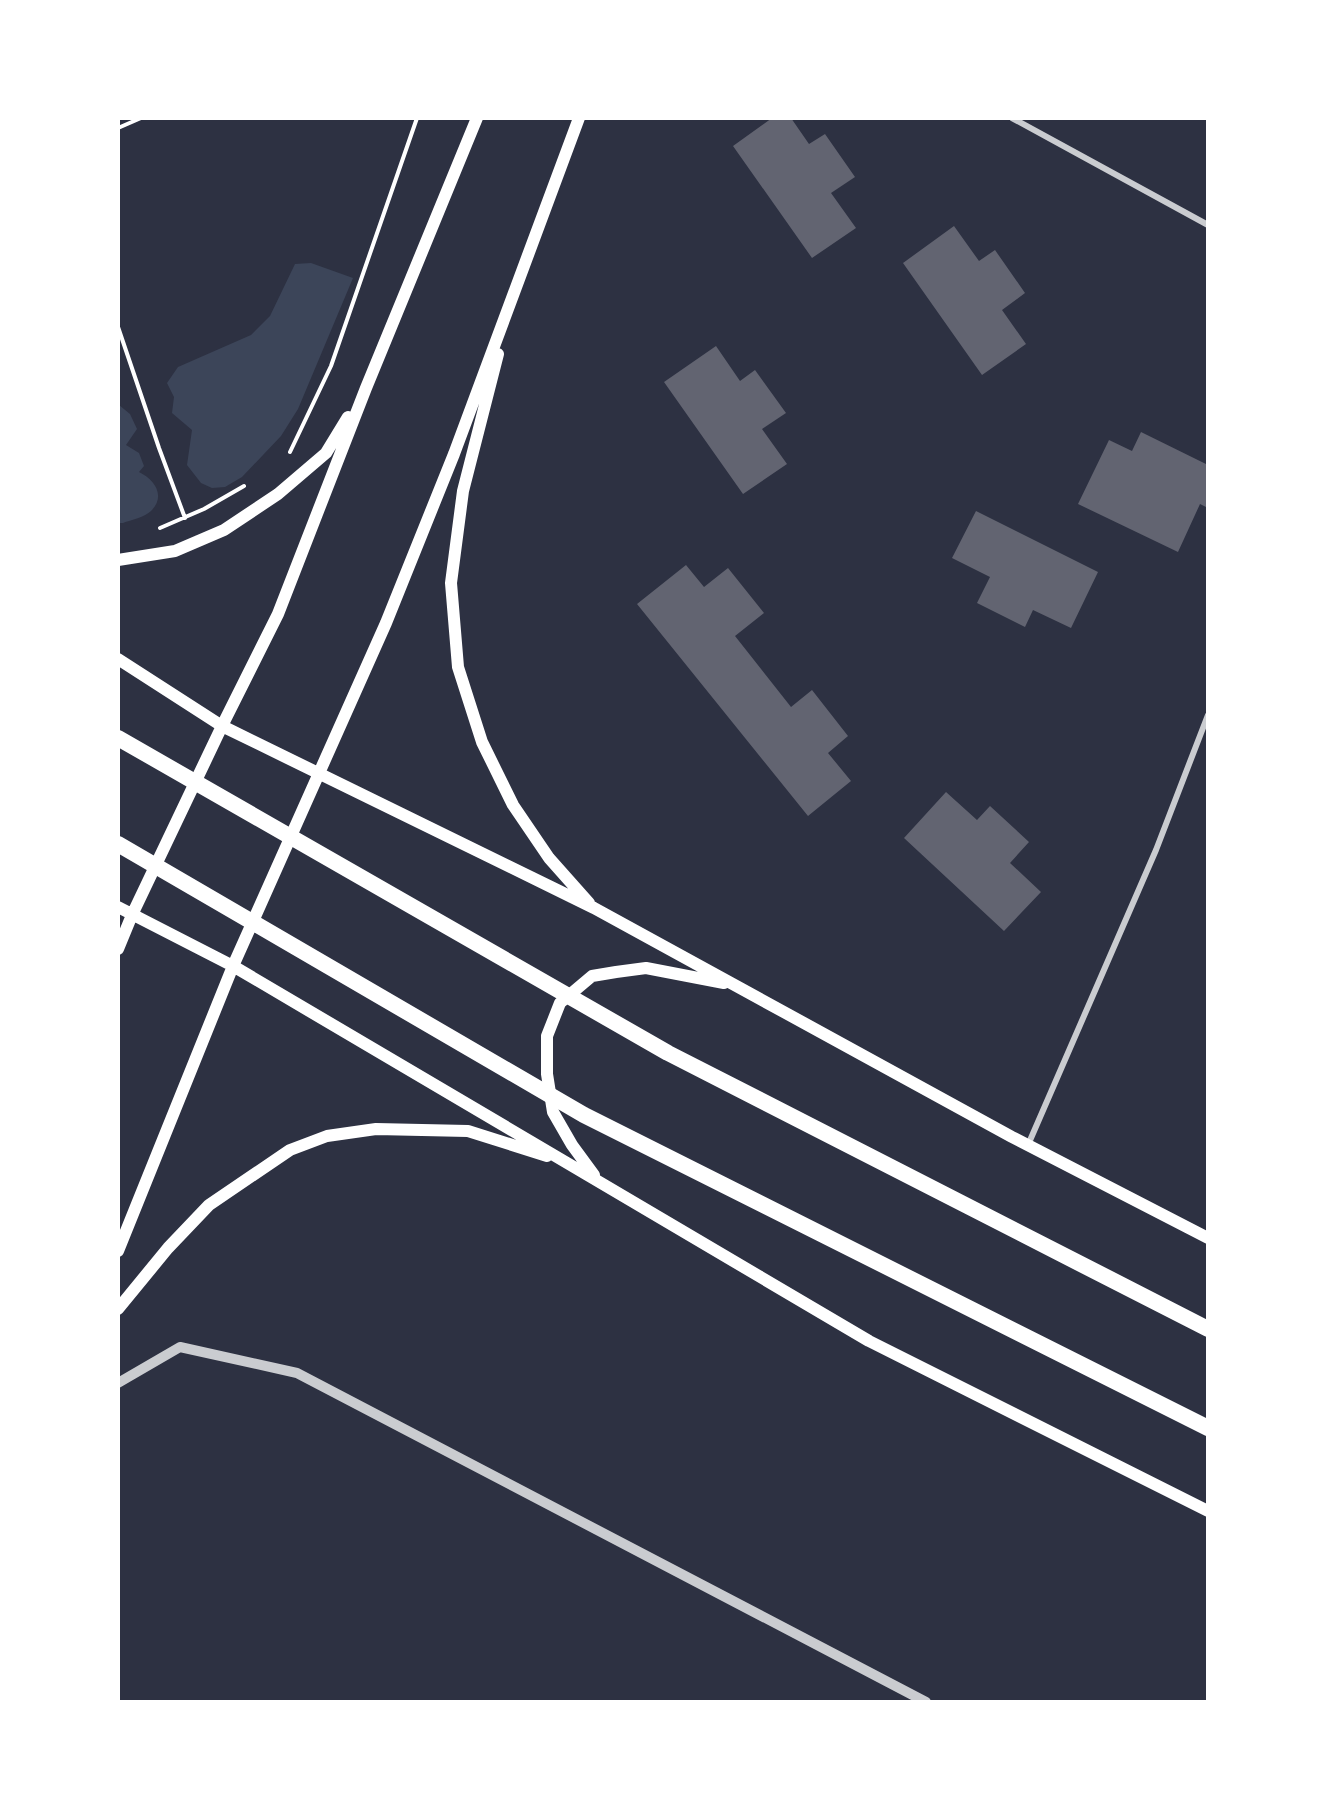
<svg xmlns="http://www.w3.org/2000/svg" width="1326" height="1820" font-family="Manrope,sans-serif">
<style>
.green{fill:#3c4559}
.building{fill:#626471}
.lines{fill:none;stroke-linecap:round;stroke-linejoin:round}
.path{stroke:#fff;stroke-width:4}
.minor{stroke:#caccd0;stroke-width:6}
.tertiary{stroke:#caccd0;stroke-width:10}
.secondary{stroke:#fff;stroke-width:12}
.trunk{stroke:#fff;stroke-width:16}
</style>
<rect width="100%" height="100%" fill="#2d3142"/>
<path class="green" d="M311,263L353,278L298,409L281,436L242,477L225,487L212,488L201,483L187,465L192,430L172,413L174,397L167,383L178,367L251,335L270,316L295,264Z
M119,405L130,414L137,429L126,445L139,453L144,466L139,472C155,480 166,496 151,511C145,517 131,520 123,523H118Z"/>
<path class="building" d="M772,118H791L809,144L825,134L855,177L831,193L856,228L812,258L733,146Z
M954,226L979,261L995,250L1025,293L1002,310L1026,344L982,375L903,263Z
M716,346L740,381L755,370L786,413L762,429L787,464L743,494L664,382Z
M1141,432L1208,465V508L1200,504L1178,552L1078,504L1109,440L1132,451Z
M976,511L1098,572L1071,628L1033,610L1025,627L977,603L990,577L952,558Z
M686,565L704,587L728,568L764,613L735,636L791,707L812,690L848,736L828,753L851,781L808,816L637,604Z
M946,792L977,820L990,806L1029,842L1010,863L1041,892L1004,931L904,838Z"/>
<g class="lines">
<path class="path" d="M118,128L141,118
M118,327L159,448L185,518
M290,452L331,366L417,118
M160,528L204,509L244,486"/>
<path class="minor" d="M1012,118L1208,225
M1028,1145L1156,850L1208,715"/>
<path class="tertiary" d="M118,1383L180,1347L297,1373L926,1702"/>
<path class="secondary" d="M498,354L463,491L451,583L458,667L482,742L513,805L549,858L589,903
M118,560L175,551L224,530L278,494L326,453L348,417
M118,659L222,726L594,908L1012,1137L1208,1238
M118,907L233,966L869,1341L1208,1511
M118,949L132,915L222,726L278,614L366,388L477,118
M594,1175L572,1145L553,1112L547,1074V1036L560,1003L592,976L616,972L646,968L724,983
M118,1251L233,966L386,623L454,454L579,118
M118,1309L168,1248L209,1205L290,1150L327,1136L376,1129L468,1131L547,1156"/>
<path class="trunk" d="M118,738L668,1053L1208,1329
M118,844L584,1115L1208,1428"/>
</g>
<rect width="1326" height="1820" fill="none" stroke="#ffffff" stroke-width="240"/>
</svg>
